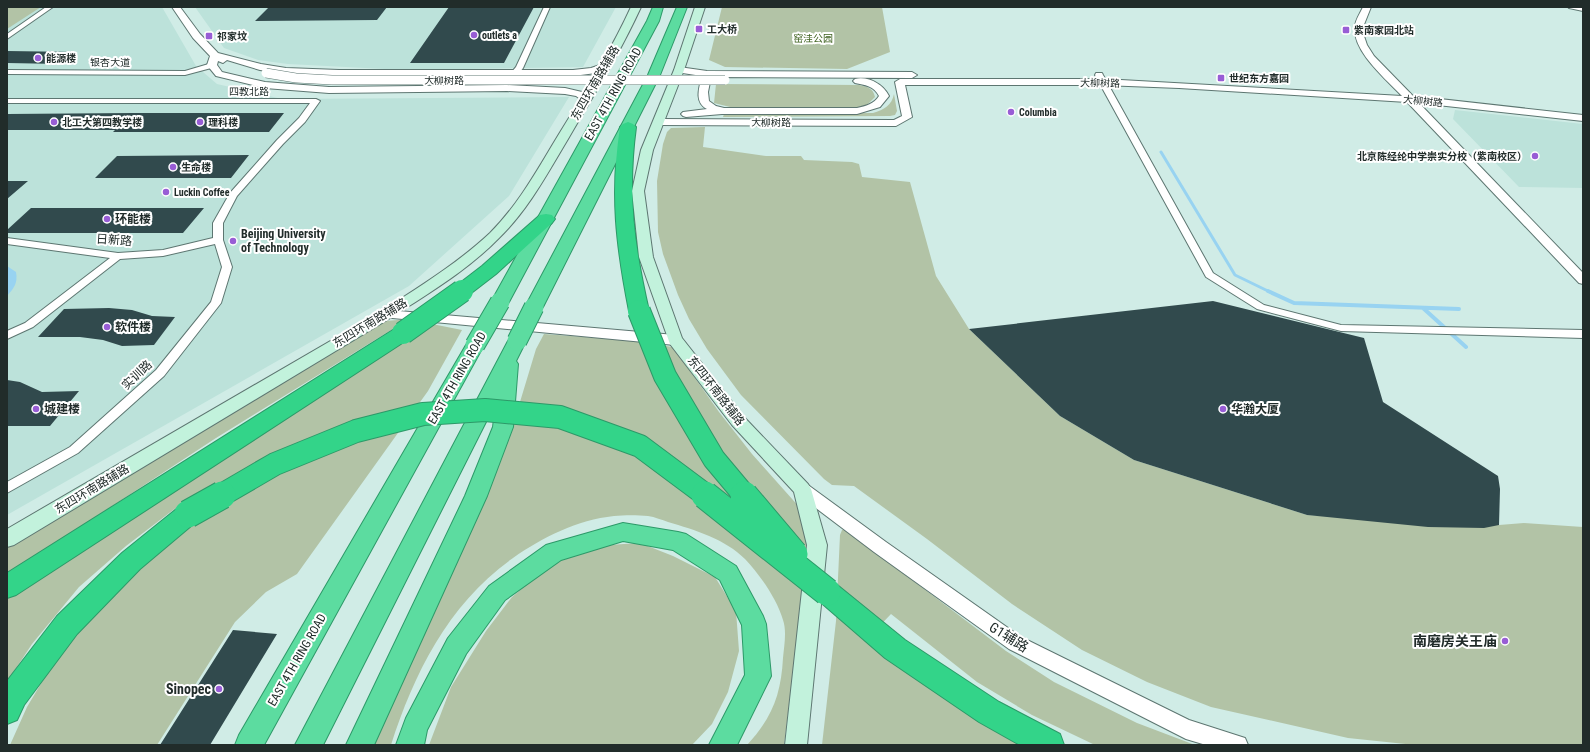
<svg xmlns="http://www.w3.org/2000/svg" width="1590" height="752" font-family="'Roboto Condensed','Noto Sans SC',sans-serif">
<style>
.built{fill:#bce2da}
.green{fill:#b2c3a6}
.water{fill:#98d3f1}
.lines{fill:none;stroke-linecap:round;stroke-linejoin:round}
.stream-far1{stroke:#98d3f1;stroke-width:3}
.stream{stroke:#98d3f1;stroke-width:4}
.building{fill:#314a4d}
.minor-casing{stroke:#5d7671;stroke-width:2}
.tertiary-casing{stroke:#5d7671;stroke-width:2}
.secondary-casing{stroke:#5d7671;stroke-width:2}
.trunk-casing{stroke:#2d9968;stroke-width:2}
.motorway-casing{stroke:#2d9968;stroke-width:2}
.minor{fill:#fff;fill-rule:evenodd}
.tertiary{fill:#fff;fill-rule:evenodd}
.secondary{fill:#c2f2dc;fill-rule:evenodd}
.trunk{fill:#5cdca0;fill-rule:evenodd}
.motorway{fill:#33d489;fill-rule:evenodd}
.tertiary-bridge-casing{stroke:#5d7671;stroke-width:10;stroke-linecap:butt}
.trunk-bridge-casing{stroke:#2d9968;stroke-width:21;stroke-linecap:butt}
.motorway-bridge-far2-casing{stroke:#2d9968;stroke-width:18;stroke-linecap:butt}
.motorway-bridge-far1-casing{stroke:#2d9968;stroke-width:24;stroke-linecap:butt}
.motorway-bridge-casing{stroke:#2d9968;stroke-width:29;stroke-linecap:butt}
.tertiary-bridge{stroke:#fff;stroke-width:9}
.trunk-bridge{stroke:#5cdca0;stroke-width:19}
.motorway-bridge-far2{stroke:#33d489;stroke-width:17}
.motorway-bridge-far1{stroke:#33d489;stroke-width:22}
.motorway-bridge{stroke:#33d489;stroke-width:27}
.poi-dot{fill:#985dd5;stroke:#fff;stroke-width:1.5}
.labels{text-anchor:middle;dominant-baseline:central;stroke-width:4;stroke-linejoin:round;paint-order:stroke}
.far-poi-label{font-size:10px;font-weight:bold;fill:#212c2a;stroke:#fff;text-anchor:start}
.far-park-label{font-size:10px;fill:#3f6220;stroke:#fff}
.far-street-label{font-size:10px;fill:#212c2a;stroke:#fff}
.street-label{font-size:12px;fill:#212c2a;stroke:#fff}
.poi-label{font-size:12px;font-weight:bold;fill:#212c2a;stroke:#fff;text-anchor:start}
.near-street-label{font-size:14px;fill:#212c2a;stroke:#fff}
.near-poi-label{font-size:14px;font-weight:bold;fill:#212c2a;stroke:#fff;text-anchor:end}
</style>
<rect width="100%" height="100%" fill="#d0ece6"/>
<path class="built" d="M7,7H162L196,66L217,84L282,99L569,97L509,196L409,286L7,515Z
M195,7H616L583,67L404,70L288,64L258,60L224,48Z
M1455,110L1583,124V188L1519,187L1453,119Z"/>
<path class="green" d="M7,7H41L7,29Z
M722,7H882L890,52L847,69L725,67L709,60Z
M716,84L859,85C868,87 873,88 875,97L867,105L859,107H730L714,103Z
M894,94L897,111L895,115L890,116L723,117L724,114L873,113C884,110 892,105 894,94Z
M705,127L703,147L766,156H801L804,160L852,162L859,164L862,177L910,182L936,276L969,329L1060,416L1134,460L1307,515L1499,525L1524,523L1583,527V745H1415L1348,738L1211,707L1147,682L1082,650L1012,604L927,539L854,486L832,485L824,479L741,395L707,349L689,319L678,295L663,254L658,232L657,181L663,144L667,132L671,128Z
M409,319L216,438L7,575V542L386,321Z
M427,323L462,330L428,391L297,574L266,592L235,622L157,745H10L27,707L70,635L195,517L177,507L126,546L79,587L32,644L7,682V594Z
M544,334L639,341L672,347L683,361L719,412L752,454L801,509L808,530L803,592L784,745H747C772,718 781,695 783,658C784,647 787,631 783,620C777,599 760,575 745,559C725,539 695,530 668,522C662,520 655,517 648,516C638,515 624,515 614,516C577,520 543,537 513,558C449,603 414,673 391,745H365L510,435L536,349Z
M845,529L1006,651L1054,682L1137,723L1195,745H1095L1032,715L977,682L891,614L870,636L1029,745H822L836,621L840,535L842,530Z
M640,543L673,556L715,577L736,611L739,651L728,692L712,724L692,745H429L451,687L486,631L512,597L551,564L593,546Z"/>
<path class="water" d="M7,266L16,272C18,283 14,288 7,296Z"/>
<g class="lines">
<path class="stream-far1" d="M1161,152L1235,275L1270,292"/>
<path class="stream" d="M1268,291L1294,303L1459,309
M1423,308L1466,347"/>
</g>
<path class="building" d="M269,7H387L377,20L255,21Z
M449,7H534L504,63H410Z
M7,51L76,52L61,64L7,63Z
M133,113H284L269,132H113L115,130H7V114Z
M249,155L231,178H95L117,156Z
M7,181H28L7,199Z
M31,208H204L183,233H7V230Z
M1213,301L1364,338L1383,402L1498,476L1500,489L1499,525L1484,528L1428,527L1307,515L1134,460L1060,416L969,329Z
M109,308L132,310L152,316L175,317L154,345L122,346L103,340L80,337H38L64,309Z
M7,380L20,382L42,392L79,391L50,426H7Z
M233,630L277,634L210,745H160Z"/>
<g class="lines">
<defs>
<path id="minor" d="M46,7H53L7,39V34Z
M544,7H550L523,68L517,76H511L510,74L516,67Z
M1568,7H1583V11L1569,8Z
M212,63H215V67L185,75L7,74V70L185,71Z
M1096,73H1102L1103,75L1213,273L1264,305L1341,325L1583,330V338L1341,331L1257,309L1206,277L1095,75Z
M7,99H316L320,101L305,122L283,144L237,196L223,223V240L232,267L221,303L164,376L78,453L7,493V482L70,447L156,370L211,302L222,267L215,244L163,256L120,259L33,327L7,339V331L25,323L110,258L7,244V238L118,253L163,250L213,238V223L230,193L277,140L299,118L310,103H7Z"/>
<path id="tertiary" d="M172,7H180L200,34L218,53L261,64L286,68L339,70H573L591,68L606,63L611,66L596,73L573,76H339L286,74L260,70L227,60L223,63L218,61L217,65L222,72L265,82L329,87L507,85L565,88L582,92L591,100L586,103L576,96L565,94L507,91L329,93L265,88L216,76L207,65L210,56L193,38Z
M1363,7H1371L1363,27L1364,36L1367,45L1374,56L1413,96L1583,115V121L1419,103L1583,273V284L1579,283L1407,102L1179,88L1103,85H905L912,117L896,126L659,125L654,122L659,119L894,120L902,116L895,82L900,79H1103L1402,96C1387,80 1352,51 1355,27C1355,20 1360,14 1363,7Z
M679,67L707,71L912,72L917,75L912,78L711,77L708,92L709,101L716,106L724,108H857C866,106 874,104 879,96C874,86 865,85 855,83L853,81L855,79C868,76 883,84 889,96L880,107L857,114H722L686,117L683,116L681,114L683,112L707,109C694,102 699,88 702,76L676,72L674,70Z
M387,310L675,335L680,337L682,340L680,343L675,345L382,317L380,314L382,311Z
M802,483L808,485L886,542L1021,637L1189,720L1245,738L1248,745H1206L1186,739L1009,649L874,552L796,493L794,489L796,485Z"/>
<path id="secondary" d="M631,7H641C620,53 593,96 568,139C547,174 528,210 499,238C468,270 429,293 392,317L14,545L7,547V529L382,311C419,287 458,263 490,233C518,205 536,172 556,139C583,95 610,53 631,7Z
M695,7H705L684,70L653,150L644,191L653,257L682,338L744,417L808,484L811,489L827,545L807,745H785L807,545L794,492L732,425L670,344L639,257L632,191L641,150L674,70Z"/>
<path id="trunk" d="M653,7H663L659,21L509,302L506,306L500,308L494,306L491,302L647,21Z
M677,7H687L660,75L543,307L540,311L534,313L528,311L525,307L648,75Z
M517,335L523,337L526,341L516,361L518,364L513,427L487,496L374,745H346L465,496L493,427L496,402L323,745H295L508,341L511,337Z
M475,339L481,341L484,345L264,745H235L239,735L466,345L469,341Z
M623,523L678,532L686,534L736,566L763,616L766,624L771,676L737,745H709L745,675L742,625L720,580L673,550L623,541L561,560L505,600L466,654L427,730L424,745H396L406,718L448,638L489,586L546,545Z"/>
<path id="motorway" d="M628,122L633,124L636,127C627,194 634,245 649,311L646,315L639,317L632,315L629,311C616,245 610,194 620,127L623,124Z
M546,214L552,215L555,219L552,223L496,274L470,294L463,296L456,294L454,290L456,286L482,266L540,215Z
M403,326L410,328L413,333L410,338L16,595L7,598V573L396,328Z
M188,504L197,507L200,514L197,521L140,569L77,634L24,705L17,720L7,724V681L57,616L122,553L179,507Z
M827,580L836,584L905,640L999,702L1060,734L1064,745H1020L979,722L885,658L818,600L814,592L818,584Z"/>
</defs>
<use href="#minor" class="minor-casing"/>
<use href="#tertiary" class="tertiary-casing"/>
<use href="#secondary" class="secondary-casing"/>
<use href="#trunk" class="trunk-casing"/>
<use href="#motorway" class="motorway-casing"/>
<use href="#minor" class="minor"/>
<use href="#tertiary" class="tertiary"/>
<use href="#secondary" class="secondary"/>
<use href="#trunk" class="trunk"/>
<use href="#motorway" class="motorway"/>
<defs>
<path id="tertiary-bridge" d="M266,73L296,78L332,80H725"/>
<path id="trunk-bridge" d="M517,341L534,307
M475,345L500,302"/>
<path id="motorway-bridge-far2" d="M461,292L463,290"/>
<path id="motorway-bridge-far1" d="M639,311L665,376L714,459L745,496
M403,333L462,291
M220,496L275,464L356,431L423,414L485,410L560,417L640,446L707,496"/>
<path id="motorway-bridge" d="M705,495L827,592
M744,495L794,554
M188,514L222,495"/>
</defs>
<use href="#tertiary-bridge" class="tertiary-bridge-casing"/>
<use href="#trunk-bridge" class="trunk-bridge-casing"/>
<use href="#motorway-bridge-far2" class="motorway-bridge-far2-casing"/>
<use href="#motorway-bridge-far1" class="motorway-bridge-far1-casing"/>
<use href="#motorway-bridge" class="motorway-bridge-casing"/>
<use href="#tertiary-bridge" class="tertiary-bridge"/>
<use href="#trunk-bridge" class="trunk-bridge"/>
<use href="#motorway-bridge-far2" class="motorway-bridge-far2"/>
<use href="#motorway-bridge-far1" class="motorway-bridge-far1"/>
<use href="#motorway-bridge" class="motorway-bridge"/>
</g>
<g class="poi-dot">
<rect x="695" y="25" width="8" height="8" rx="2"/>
<rect x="1342" y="26" width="8" height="8" rx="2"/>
<circle cx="474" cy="35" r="4"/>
<rect x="205" y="32" width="8" height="8" rx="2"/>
<circle cx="38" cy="58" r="4"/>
<rect x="1217" y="74" width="8" height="8" rx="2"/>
<circle cx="1011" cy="112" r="4"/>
<circle cx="54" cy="122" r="4"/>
<circle cx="200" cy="122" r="4"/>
<circle cx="1535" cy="156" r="4"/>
<circle cx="173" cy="167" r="4"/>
<circle cx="166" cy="192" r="4"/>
<circle cx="107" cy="219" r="4"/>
<circle cx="233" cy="241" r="4"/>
<circle cx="107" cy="327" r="4"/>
<circle cx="36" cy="409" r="4"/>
<circle cx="1223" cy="409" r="4"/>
<circle cx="1505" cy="641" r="4"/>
<circle cx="219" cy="689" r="4"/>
</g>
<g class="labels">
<g class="far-poi-label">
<text x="707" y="29">工大桥</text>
<text x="1354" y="30">紫南家园北站</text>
<text x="482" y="35">outlets a</text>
<text x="217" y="36">祁家坟</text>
<text x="46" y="58">能源楼</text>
<text x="1229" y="78">世纪东方嘉园</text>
<text x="1019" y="112">Columbia</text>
<text x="62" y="122">北工大第四教学楼</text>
<text x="208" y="122">理科楼</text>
<text x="1527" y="156" text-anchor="end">北京陈经纶中学崇实分校（紫南校区）</text>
<text x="181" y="167">生命楼</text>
<text x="174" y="192">Luckin Coffee</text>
</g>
<g class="far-park-label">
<text x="813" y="38">窑洼公园</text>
</g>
<g class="far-street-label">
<text x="110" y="62">银杏大道</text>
<text x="444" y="80">大柳树路</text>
<text transform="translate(1100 83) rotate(1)">大柳树路</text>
<text x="249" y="91">四教北路</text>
<text transform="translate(1423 101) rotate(6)">大柳树路</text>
<text x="771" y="122">大柳树路</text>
</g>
<g class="street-label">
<text transform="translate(595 83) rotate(-60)">东四环南路辅路</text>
<text transform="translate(613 94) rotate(-61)">EAST 4TH RING ROAD</text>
<text transform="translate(114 240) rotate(4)">日新路</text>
<text transform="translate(370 323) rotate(-31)">东四环南路辅路</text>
<text transform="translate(137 375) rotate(-43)">实训路</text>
<text transform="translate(457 378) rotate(-60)">EAST 4TH RING ROAD</text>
<text transform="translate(716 391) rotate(52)">东四环南路辅路</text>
<text transform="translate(92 489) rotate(-31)">东四环南路辅路</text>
<text transform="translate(297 660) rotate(-60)">EAST 4TH RING ROAD</text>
</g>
<g class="poi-label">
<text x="115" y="219">环能楼</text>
<text x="241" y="234">Beijing University<tspan x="241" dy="14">of Technology</tspan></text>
<text x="115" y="327">软件楼</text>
<text x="44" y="409">城建楼</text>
<text x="1231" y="409">华瀚大厦</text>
</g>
<g class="near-street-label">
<text transform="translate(1009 637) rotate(32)">G1辅路</text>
</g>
<g class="near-poi-label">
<text x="1497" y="641">南磨房关王庙</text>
<text x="211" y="689">Sinopec</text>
</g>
</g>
<rect width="1590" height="752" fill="none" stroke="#212c2a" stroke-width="16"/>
</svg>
